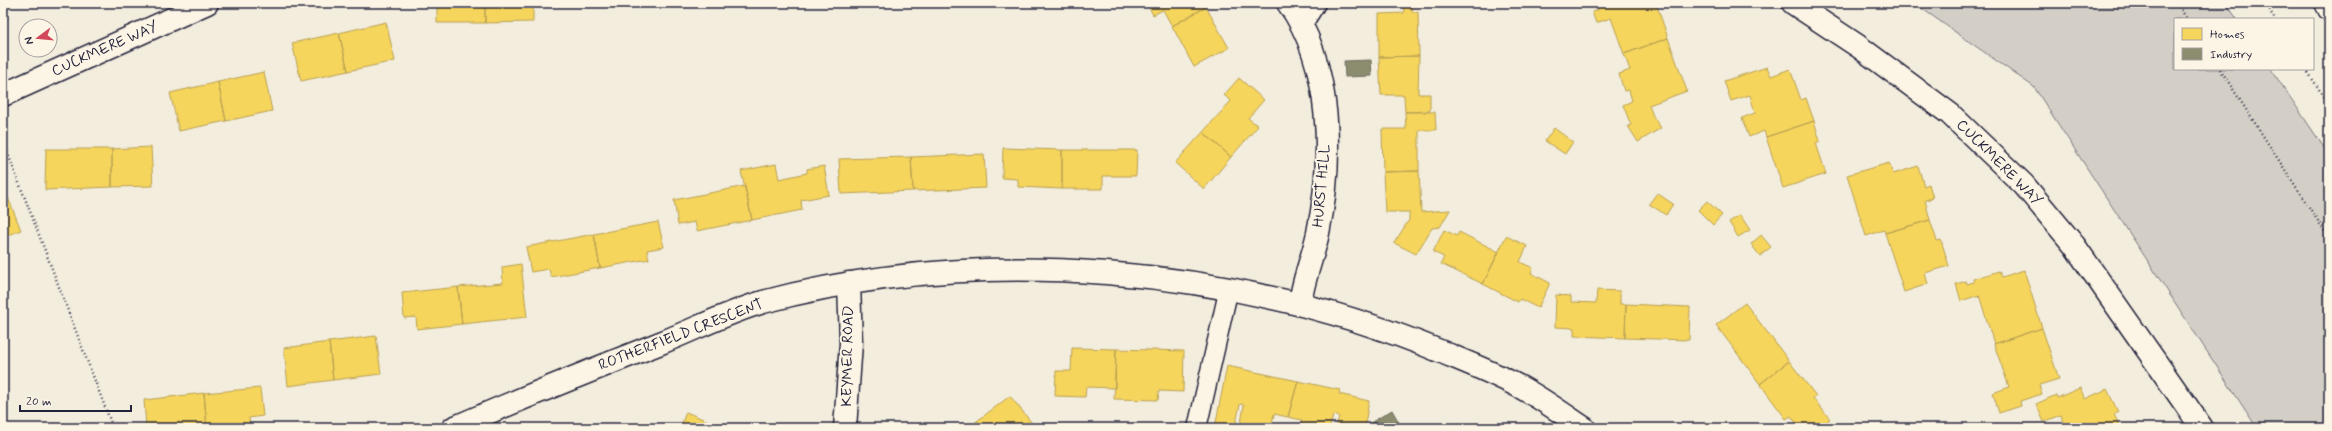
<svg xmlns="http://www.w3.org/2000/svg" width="2332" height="431" font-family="Mynerve,sans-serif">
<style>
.green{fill:#d4cfc6;stroke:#7b7880}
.homes{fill:#f6d55c;stroke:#b69f52}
.industry{fill:#8c8c6e;stroke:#6c6c5f}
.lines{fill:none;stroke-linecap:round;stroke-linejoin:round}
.service-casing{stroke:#22223b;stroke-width:21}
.minor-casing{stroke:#22223b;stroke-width:25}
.tertiary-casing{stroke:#22223b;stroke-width:25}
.path{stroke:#22223b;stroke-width:2.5;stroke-dasharray:1 3;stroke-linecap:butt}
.service{stroke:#fcf5e5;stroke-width:18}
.minor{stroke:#fcf5e5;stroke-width:22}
.tertiary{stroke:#fcf5e5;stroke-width:22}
.labels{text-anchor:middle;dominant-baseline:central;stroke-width:4;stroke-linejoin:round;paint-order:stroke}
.street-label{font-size:15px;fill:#22223b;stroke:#fcf5e5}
</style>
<rect width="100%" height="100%" fill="#f3edde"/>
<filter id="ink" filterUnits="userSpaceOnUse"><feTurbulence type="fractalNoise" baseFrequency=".025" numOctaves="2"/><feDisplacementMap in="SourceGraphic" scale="8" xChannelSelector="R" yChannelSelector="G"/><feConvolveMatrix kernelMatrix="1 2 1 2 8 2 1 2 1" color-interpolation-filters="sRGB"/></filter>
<g filter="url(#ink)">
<path class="green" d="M1914,3H2226L2237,19H2175V69H2271L2329,155V428H2257L2034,87Z"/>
<path class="homes" d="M3,3H7V19H3Z
M437,3H485V23H437Z
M485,3H533V22L485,23Z
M1147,3H1204L1206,7L1172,26L1163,10L1153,15Z
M1403,3H1428V6H1413L1412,12H1418L1419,56L1379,57V14L1404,13Z
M1596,3H1656L1668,38L1624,54L1611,18L1596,23L1592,12L1598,10Z
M1206,7L1229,48L1194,67L1172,26Z
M386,22L395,61L348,71L339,33Z
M339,33L348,71L301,81L292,43Z
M1668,38L1687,91L1649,105L1653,116L1661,128L1638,142L1628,126L1631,125L1623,105L1632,101L1629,90L1624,91L1619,74L1630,70L1624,54Z
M1419,56L1418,94H1430V111L1405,112L1404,95H1381L1379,57Z
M1767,67L1771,76L1790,69L1801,100L1806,98L1814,121L1766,137L1764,131L1749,137L1742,118L1755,113L1750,95L1731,101L1724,81Z
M264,72L272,111L226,121L218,82Z
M1239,78L1264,100L1248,118L1258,126L1231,157L1203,132L1231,101L1224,95Z
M218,82L226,121L179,131L170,93Z
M1405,112H1435L1436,130H1419V171L1383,172L1382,129H1406Z
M1814,121L1820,141L1816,143L1826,174L1783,188L1766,137Z
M1554,128L1573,142L1565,154L1545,141Z
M1203,132L1231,157L1204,189L1175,163Z
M151,147L153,186L112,187V149Z
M1003,148L1062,150V189L1018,187V179L1002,178Z
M46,149H112V187L45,190Z
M1062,150H1137L1136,176H1103V189H1062Z
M984,154L986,188L913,191L911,157Z
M911,157L913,191L841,194L839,159Z
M1889,163L1893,174L1918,166L1924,186L1929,184L1933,198L1925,200L1930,220L1885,233L1884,230L1866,236L1847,175Z
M776,164L779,179L807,173V169L824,166L829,195L801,200L802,210L752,220L741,171Z
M1419,171L1421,212L1450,210L1440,227L1432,228L1416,254L1394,243L1409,220V212H1385L1383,172Z
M3,185L21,230L3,237Z
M745,186L752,220L697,231L695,222L678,225L674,200Z
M1657,193L1673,204L1666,215L1649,204Z
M1707,201L1722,215L1713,225L1698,210Z
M1740,215L1750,230L1738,237L1729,222Z
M1930,220L1937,241L1941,240L1949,266L1925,273L1928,284L1904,292L1885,233Z
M658,222L664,247L647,250L649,259L600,268L594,234Z
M1444,230L1457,236L1459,232L1499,252L1483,284L1441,264L1444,257L1433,252Z
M594,234L600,268L551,277L549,269L531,272L526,247Z
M1761,235L1771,247L1760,256L1751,244Z
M1506,236L1527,246L1520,262L1533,268L1531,273L1550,283L1538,308L1520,299L1518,302L1483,284Z
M521,264L527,317L462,324L458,287L503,283L502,267Z
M2024,270L2042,328L1994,344L1979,295L1961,301L1956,284L1966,281L1967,284L1974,282L1973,279L1999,271L2002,277Z
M458,287L462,324L417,329L416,317L404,318L402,293Z
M1597,290L1620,291V304H1626L1625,338L1574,336V328L1555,327L1556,295L1571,296V302L1596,303Z
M1745,303L1789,361L1760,384L1716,325Z
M1626,304L1690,307L1689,340L1625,338Z
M2042,328L2059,379L2039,385L2042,394L2020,401L2021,406L1999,413L1993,393L2009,387L1994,344Z
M376,336L381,374L333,380L329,342Z
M329,342L333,380L288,386L284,348Z
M1072,348L1116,349L1115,388L1086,387L1085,397L1055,396L1056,371H1071Z
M1116,349L1184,351L1183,392L1159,391L1158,400L1114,399Z
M1789,361L1816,396L1813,398L1830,419L1818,428H1800L1791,416L1786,419L1760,384Z
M1227,366L1298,381L1288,417L1274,414L1271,428H1258L1241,423L1244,405L1240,404L1235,428L1215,427Z
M1298,381L1340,390L1339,394L1369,401L1365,424L1362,428H1336L1339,416L1333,415L1330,428H1300L1302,420L1288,417Z
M260,388L263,416L249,418L250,428H207L204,393Z
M2080,388L2085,399L2107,389L2118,412L2114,414L2120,428H2067L2061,415L2044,422L2036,404L2056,395L2057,398Z
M204,393L207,428H162L161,426L146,427L144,400Z
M1010,396L1036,428H982L977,421Z
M686,412L725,428H680Z
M977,421L982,428H968Z
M1847,423L1850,428H1838Z"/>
<path class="industry" d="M1371,60L1372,76L1345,77L1344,61Z
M1392,410L1402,428H1369L1367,425Z"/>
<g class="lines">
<defs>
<path id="service" d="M1197,428L1229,288"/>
<path id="minor" d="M1288,3C1333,65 1333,161 1318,233C1313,257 1303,279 1300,304
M1793,3L1858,46L1950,114L2024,185L2074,245L2202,428
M1302,22L1314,3
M3,95L207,3
M453,428C522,398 592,370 663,342C695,329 729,312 763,302C980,244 1236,266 1442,352C1471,364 1502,376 1529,392C1548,403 1566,416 1584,428
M845,428L851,343L849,283"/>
<path id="tertiary" d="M2326,3L2329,9"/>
</defs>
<use href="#service" class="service-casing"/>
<use href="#minor" class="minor-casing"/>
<use href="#tertiary" class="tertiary-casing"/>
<path class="path" d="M2177,3L2187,19
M2265,3L2275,19
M2220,69L2329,238
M2306,69L2329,105
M3,141L113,428"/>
<use href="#service" class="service"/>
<use href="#minor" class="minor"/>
<use href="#tertiary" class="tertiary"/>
</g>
</g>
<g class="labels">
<g class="street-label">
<text transform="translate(105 49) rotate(-24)">CUCKMERE WAY</text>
<text transform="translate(1999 163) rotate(45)">CUCKMERE WAY</text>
<text transform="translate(1322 186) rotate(-85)">HURST HILL</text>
<text transform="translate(681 335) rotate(-21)">ROTHERFIELD CRESCENT</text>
<text transform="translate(848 356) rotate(-89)">KEYMER ROAD</text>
</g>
</g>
<rect width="2332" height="431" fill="none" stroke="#fcf5e5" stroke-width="16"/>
<rect x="8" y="8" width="2316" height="415" fill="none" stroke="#22223b" stroke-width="1.5" filter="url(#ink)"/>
<rect x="2174" y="18" width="140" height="52" fill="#fcf5e5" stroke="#a5a1a1"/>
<rect x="2182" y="28" width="20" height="12" fill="#f6d55c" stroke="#a5a1a1"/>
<text x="2210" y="38" font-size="12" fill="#22223b">Homes</text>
<rect x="2182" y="48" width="20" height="12" fill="#8c8c6e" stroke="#a5a1a1"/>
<text x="2210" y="58" font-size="12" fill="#22223b">Industry</text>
<g transform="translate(38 38) rotate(254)"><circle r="19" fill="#fcf5e5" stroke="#a5a1a1"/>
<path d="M0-3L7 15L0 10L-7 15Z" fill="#d1495b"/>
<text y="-6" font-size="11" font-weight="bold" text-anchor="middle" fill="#22223b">N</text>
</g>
<path d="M20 405v6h111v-6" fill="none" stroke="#22223b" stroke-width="2"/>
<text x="26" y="405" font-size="12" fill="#22223b" stroke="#fcf5e5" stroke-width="3" paint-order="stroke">20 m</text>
</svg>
